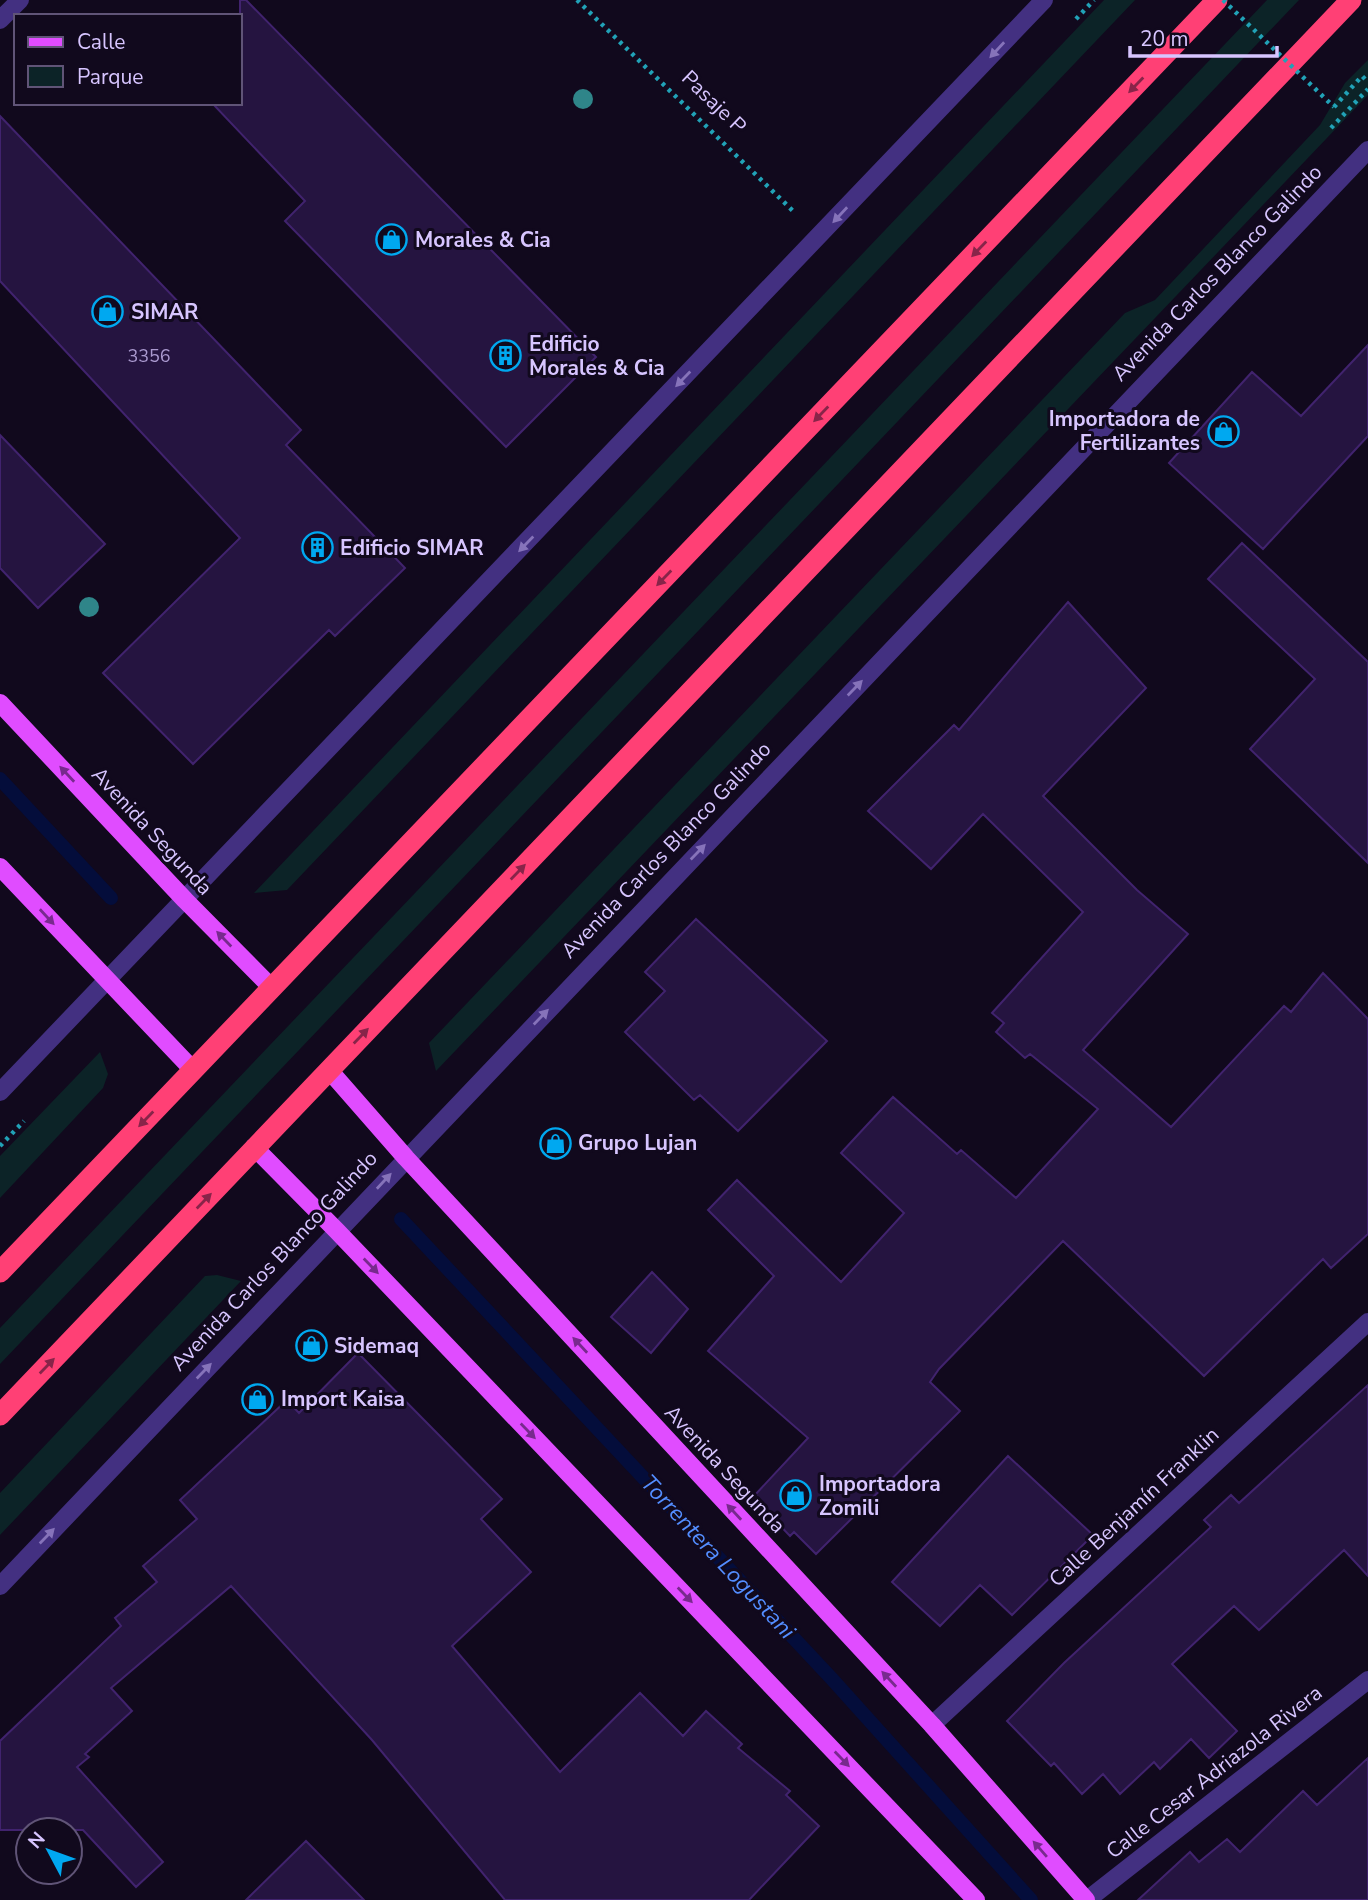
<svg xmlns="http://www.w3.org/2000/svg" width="1368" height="1900" font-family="'Nunito Sans',sans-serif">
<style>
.green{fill:#0c2327}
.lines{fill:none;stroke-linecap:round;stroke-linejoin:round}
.stream{stroke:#040d3b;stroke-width:14}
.building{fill:#251440;stroke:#41236e;stroke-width:2}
.path{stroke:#21a2b7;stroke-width:4.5;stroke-dasharray:3.5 5;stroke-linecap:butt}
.minor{stroke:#433081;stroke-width:18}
.major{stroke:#e04cff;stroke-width:18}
.highway{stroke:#ff4075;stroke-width:21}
.path-bridge{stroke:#21a2b7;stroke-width:4.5;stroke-dasharray:3.5 5;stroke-linecap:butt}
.tree{fill:#2f8589}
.oneway{fill:#8673ba}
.oneway2{fill:#882449}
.oneway3{fill:#782a8e}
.labels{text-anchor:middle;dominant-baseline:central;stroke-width:6;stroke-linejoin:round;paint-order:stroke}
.number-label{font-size:18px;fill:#aa99cf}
.street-label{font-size:21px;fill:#d7c5ff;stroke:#11091d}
.poi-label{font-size:21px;font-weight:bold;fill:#d7c5ff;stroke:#11091d;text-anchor:start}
.water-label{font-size:23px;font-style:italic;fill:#538dff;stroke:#11091d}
</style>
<rect width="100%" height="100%" fill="#11091d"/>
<path class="green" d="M1104,0H1135L287,890L254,893Z
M1267,0H1299L0,1364V1328Z
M1368,60V95L436,1071L429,1043L1125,313L1155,300L1320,125L1345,83Z
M100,1052L108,1074L103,1088L0,1198V1156Z
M217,1275L241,1281L0,1535V1493L205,1276Z"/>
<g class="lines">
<path class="stream" d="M0,779L111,898
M401,1219L832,1679L1031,1900"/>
</g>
<path class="building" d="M240,0H246L596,357L506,447L285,221L305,201L212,103H240Z
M0,116L301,430L286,445L405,568L335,636L329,630L193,764L103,673L240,538L0,281Z
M1368,345V436L1263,549L1169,463L1252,372L1301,416Z
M0,435L105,544L38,608L0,568Z
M1242,543L1368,662V863L1250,749L1315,679L1208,579Z
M1068,602L1146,688L1043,796L1137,890L1188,934L1083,1050L1171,1127L1284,1006L1291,1012L1323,973L1368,1019V1234L1331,1268L1323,1259L1204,1376L1063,1241L939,1369L930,1382L960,1411L816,1554L794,1532L790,1536L753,1497L808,1438L708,1351L774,1276L708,1210L737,1180L841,1282L904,1213L841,1153L893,1097L957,1154L961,1150L1016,1198L1098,1109L1030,1054L1025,1058L996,1032L1004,1023L992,1013L1083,912L983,814L931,869L868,811L954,725L959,730Z
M696,919L827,1041L738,1131L700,1095L694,1100L625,1032L665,991L645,972Z
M652,1272L688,1309L651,1353L611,1317Z
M358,1353L502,1499L481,1519L531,1572L452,1646L560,1772L640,1693L683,1736L706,1711L742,1744L738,1748L790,1791L786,1795L819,1826L749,1900H505L372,1740L231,1586L111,1688L132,1711L85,1754L89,1757L77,1767L163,1862L136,1887L83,1830H0V1741L121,1626L115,1618L157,1582L143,1566L197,1519L180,1500L287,1400L299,1413Z
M1368,1385V1576L1344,1550L1259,1630L1234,1606L1172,1664L1237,1731L1209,1758L1191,1739L1160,1769L1154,1762L1120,1794L1103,1774L1082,1794L1054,1763L1051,1766L1007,1721L1064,1663L1211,1527L1204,1520L1231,1495L1239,1503Z
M1008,1456L1093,1535L1012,1615L980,1585L940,1626L892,1582Z
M1368,1758V1900H1138L1190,1852L1199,1862L1227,1839L1240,1852L1303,1791L1317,1805Z
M306,1841L364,1900H246Z"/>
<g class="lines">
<path class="path" d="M577,0L794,212
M1076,19L1094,0
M1334,107L1362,76L1368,82
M1331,128L1368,89
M0,1146L24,1121"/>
<path class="minor" d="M0,20L20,0
M0,1092L1044,0
M0,1586L1368,150
M932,1725L1368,1322
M1087,1900L1368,1680"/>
<path class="major" d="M0,703L185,900L272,988
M0,867L193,1070
M329,1070L406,1158L932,1725L1086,1900
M254,1147L337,1231L976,1900"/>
<path class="highway" d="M0,1272L1217,0
M0,1415L1351,0"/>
<path class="path-bridge" d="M1223,0L1334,107"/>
</g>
<g class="tree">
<circle cx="583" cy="99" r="10"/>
<circle cx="89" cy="607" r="10"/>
</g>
<defs><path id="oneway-solid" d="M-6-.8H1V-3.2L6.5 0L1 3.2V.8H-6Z" transform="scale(1.75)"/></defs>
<g class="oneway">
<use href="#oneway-solid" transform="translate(997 50) rotate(133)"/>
<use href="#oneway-solid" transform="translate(840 215) rotate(133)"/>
<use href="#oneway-solid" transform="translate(683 379) rotate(134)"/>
<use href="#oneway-solid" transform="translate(526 544) rotate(134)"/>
<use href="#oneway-solid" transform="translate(855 688) rotate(-46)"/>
<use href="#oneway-solid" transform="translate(698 852) rotate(-46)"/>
<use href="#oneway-solid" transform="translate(541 1017) rotate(-46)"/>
<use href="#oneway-solid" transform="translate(384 1181) rotate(-47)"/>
<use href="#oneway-solid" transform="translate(204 1371) rotate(-46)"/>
<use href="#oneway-solid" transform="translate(47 1536) rotate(-46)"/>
</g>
<g class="oneway2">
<use href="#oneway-solid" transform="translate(1136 85) rotate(134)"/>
<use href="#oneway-solid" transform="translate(979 249) rotate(134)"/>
<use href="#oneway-solid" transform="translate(821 414) rotate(134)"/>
<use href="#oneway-solid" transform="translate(664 578) rotate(134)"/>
<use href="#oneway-solid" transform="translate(518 872) rotate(-46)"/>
<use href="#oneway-solid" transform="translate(361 1036) rotate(-46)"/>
<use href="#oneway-solid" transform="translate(146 1119) rotate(134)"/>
<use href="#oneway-solid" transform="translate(204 1201) rotate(-46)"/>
<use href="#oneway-solid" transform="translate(47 1366) rotate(-46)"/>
</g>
<g class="oneway3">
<use href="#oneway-solid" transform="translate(67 774) rotate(-133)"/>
<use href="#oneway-solid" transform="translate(47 917) rotate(47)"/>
<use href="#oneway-solid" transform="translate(224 939) rotate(-134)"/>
<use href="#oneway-solid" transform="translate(371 1266) rotate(46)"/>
<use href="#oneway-solid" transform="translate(580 1345) rotate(-133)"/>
<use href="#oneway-solid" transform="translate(528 1431) rotate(46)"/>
<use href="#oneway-solid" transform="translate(734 1512) rotate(-133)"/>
<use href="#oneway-solid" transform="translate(685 1595) rotate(46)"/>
<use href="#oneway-solid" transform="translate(889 1679) rotate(-133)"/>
<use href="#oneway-solid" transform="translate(842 1759) rotate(46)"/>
<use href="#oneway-solid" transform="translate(1040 1849) rotate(-131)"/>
</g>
<defs>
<symbol id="shop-ring" viewBox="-11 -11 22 22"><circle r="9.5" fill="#11091d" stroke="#00a8f0" stroke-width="1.5"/><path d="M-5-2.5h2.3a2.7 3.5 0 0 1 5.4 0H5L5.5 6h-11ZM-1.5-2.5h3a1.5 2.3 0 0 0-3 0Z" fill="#00a8f0"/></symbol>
<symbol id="building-ring" viewBox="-11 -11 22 22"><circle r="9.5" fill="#11091d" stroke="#00a8f0" stroke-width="1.5"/><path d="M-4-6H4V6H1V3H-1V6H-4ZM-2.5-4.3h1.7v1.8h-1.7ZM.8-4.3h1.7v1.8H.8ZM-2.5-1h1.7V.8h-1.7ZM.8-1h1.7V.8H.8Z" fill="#00a8f0"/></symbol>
</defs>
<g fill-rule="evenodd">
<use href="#shop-ring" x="374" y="222" width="35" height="35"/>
<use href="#shop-ring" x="90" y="294" width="35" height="35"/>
<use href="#building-ring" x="488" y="338" width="35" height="35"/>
<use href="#shop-ring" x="1206" y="414" width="35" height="35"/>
<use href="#building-ring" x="300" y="530" width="35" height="35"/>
<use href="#shop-ring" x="538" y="1126" width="35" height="35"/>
<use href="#shop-ring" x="294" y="1328" width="35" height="35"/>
<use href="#shop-ring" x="240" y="1382" width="35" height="35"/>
<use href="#shop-ring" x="778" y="1478" width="35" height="35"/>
</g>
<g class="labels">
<g class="number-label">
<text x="149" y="356">3356</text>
</g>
<g class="street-label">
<text transform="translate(714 102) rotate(44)">Pasaje P</text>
<text transform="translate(1217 273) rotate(-46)">Avenida Carlos Blanco Galindo</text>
<text transform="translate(152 831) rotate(47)">Avenida Segunda</text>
<text transform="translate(666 850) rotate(-46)">Avenida Carlos Blanco Galindo</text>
<text transform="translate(274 1261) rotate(-47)">Avenida Carlos Blanco Galindo</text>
<text transform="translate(725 1469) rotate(47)">Avenida Segunda</text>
<text transform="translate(1134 1507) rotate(-43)">Calle Benjamín Franklin</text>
<text transform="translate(1214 1772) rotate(-38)">Calle Cesar Adriazola Rivera</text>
</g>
<g class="poi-label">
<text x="415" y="240">Morales &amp; Cia</text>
<text x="131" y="312">SIMAR</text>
<text x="529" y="344">Edificio<tspan x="529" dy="24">Morales &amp; Cia</tspan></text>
<text x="1200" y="419" text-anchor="end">Importadora de<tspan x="1200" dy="24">Fertilizantes</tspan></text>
<text x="340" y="548">Edificio SIMAR</text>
<text x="578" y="1143">Grupo Lujan</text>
<text x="334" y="1346">Sidemaq</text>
<text x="281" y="1399">Import Kaisa</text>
<text x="819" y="1484">Importadora<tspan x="819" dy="24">Zomili</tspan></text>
</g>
<g class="water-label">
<text transform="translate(718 1557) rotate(47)">Torrentera Logustani</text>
</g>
</g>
<rect x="14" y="14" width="228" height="91" fill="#11091d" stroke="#605477" stroke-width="2"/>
<rect x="28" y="37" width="35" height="10" fill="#e04cff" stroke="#605477" stroke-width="2"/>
<text x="77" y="49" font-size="21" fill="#d7c5ff">Calle</text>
<rect x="28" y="66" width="35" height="21" fill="#0c2327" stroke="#605477" stroke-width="2"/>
<text x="77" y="84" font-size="21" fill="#d7c5ff">Parque</text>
<g transform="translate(49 1851) rotate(311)"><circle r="33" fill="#11091d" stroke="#605477" stroke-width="2"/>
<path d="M0-5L12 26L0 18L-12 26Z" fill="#00a8f0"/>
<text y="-10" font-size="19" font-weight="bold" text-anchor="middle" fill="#d7c5ff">N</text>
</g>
<path d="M1130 46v10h147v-10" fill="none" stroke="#d7c5ff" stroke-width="3.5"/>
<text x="1140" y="46" font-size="21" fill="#d7c5ff" stroke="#11091d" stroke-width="5" paint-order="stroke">20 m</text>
</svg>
